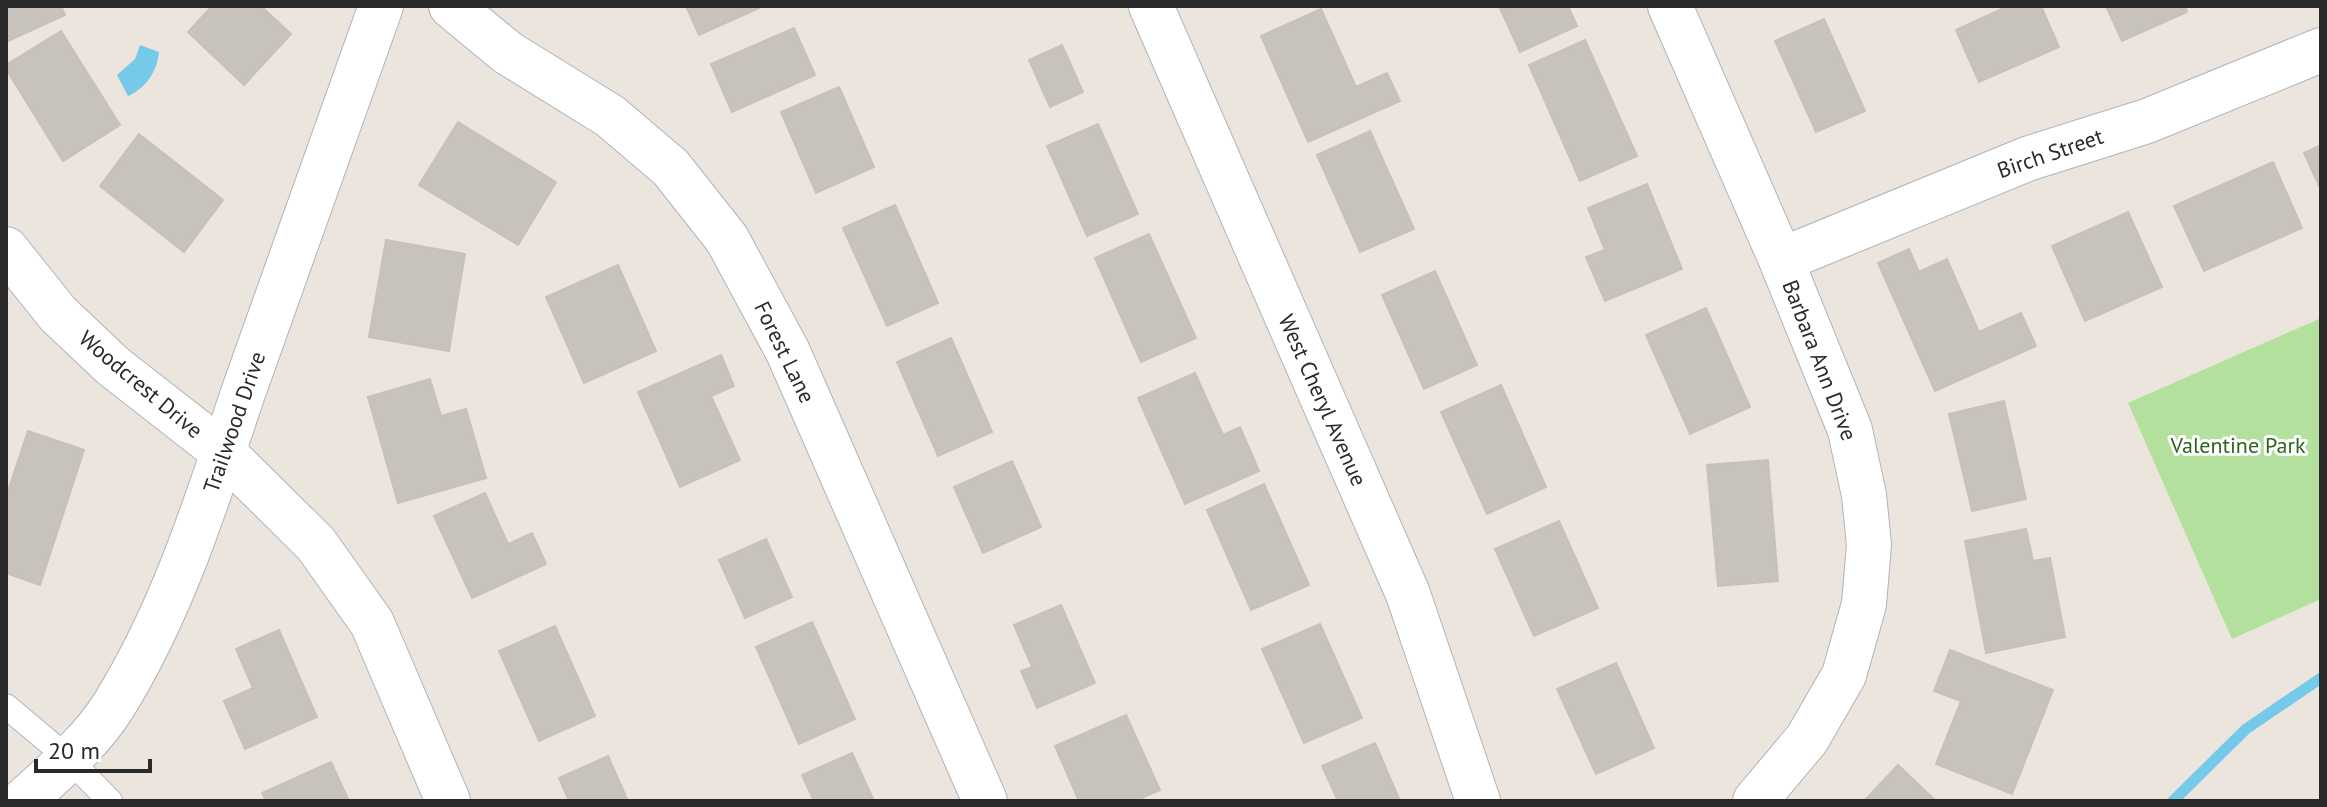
<svg xmlns="http://www.w3.org/2000/svg" width="2327" height="807" font-family="'PT Sans',sans-serif">
<style>
.green{fill:#b3e09c}
.water{fill:#75cae9}
.lines{fill:none;stroke-linecap:round;stroke-linejoin:round}
.stream{stroke:#75cae9;stroke-width:11}
.building{fill:#c7c2bc;stroke:#c7c1b7;stroke-width:2}
.service-casing{stroke:#b0b3bd;stroke-width:26}
.minor-casing{stroke:#b0b3bd;stroke-width:46}
.tertiary-casing{stroke:#b0b3bd;stroke-width:46}
.service{stroke:#fff;stroke-width:24}
.minor{stroke:#fff;stroke-width:44}
.tertiary{stroke:#fff;stroke-width:44}
.labels{text-anchor:middle;dominant-baseline:central;stroke-width:6;stroke-linejoin:round;paint-order:stroke}
.street-label{font-size:22px;fill:#2a2a2a;stroke:#fff}
.park-label{font-size:22px;fill:#2c641d;stroke:#fff}
</style>
<rect width="100%" height="100%" fill="#ece5dd"/>
<path class="green" d="M2321,318V599L2232,639L2128,403Z"/>
<path class="water" d="M140,45L159,52C157,72 146,88 128,96L117,75L135,59Z"/>
<g class="lines">
<path class="stream" d="M2173,801L2246,729L2321,678"/>
</g>
<path class="building" d="M6,6H61L65,15L6,42Z
M212,6H261L291,34L244,85L188,32Z
M686,6H764L699,35Z
M1499,6H1568L1577,26L1520,52Z
M2003,6H2041L2059,47L1979,82L1956,30L2004,8Z
M2106,6H2185L2187,12L2122,41Z
M1321,9L1356,87L1387,73L1400,101L1308,142L1261,36Z
M1824,19L1865,111L1816,132L1775,41Z
M794,28L815,75L732,112L711,64Z
M61,31L120,125L63,161L6,69V65Z
M1585,40L1637,156L1580,181L1529,65Z
M1062,45L1083,92L1050,107L1029,60Z
M839,87L874,167L816,193L781,112Z
M458,122L556,182L518,245L419,185Z
M1098,124L1138,214L1087,236L1047,146Z
M1370,131L1414,229L1360,252L1317,155Z
M139,134L223,200L184,252L100,186Z
M2321,145V190L2304,153Z
M2273,162L2302,228L2204,271L2174,206Z
M1647,184L1682,269L1605,301L1586,257L1605,250L1588,208Z
M895,205L938,303L887,326L843,228Z
M2128,212L2162,287L2085,321L2052,246Z
M1149,234L1196,338L1141,362L1095,258Z
M386,240L465,254L449,351L369,337Z
M1909,249L1919,272L1947,259L1979,332L2021,313L2036,346L1935,391L1878,263Z
M618,265L656,351L584,383L546,297Z
M1435,271L1477,365L1424,389L1382,295Z
M1706,308L1750,407L1690,434L1646,335Z
M951,338L992,432L938,456L897,362Z
M721,355L734,386L711,396L740,460L680,487L638,392Z
M1195,373L1223,435L1240,427L1259,471L1185,504L1138,398Z
M430,379L441,416L466,409L486,478L398,503L368,397Z
M1501,385L1546,487L1487,514L1441,412Z
M2004,401L2026,499L1972,511L1949,414Z
M28,431L84,450L40,585L6,573V497Z
M1768,460L1778,581L1718,586L1707,465Z
M1012,461L1041,527L983,553L954,487Z
M1264,484L1309,585L1251,610L1207,510Z
M485,493L508,544L532,533L546,564L472,598L434,516Z
M1559,521L1598,608L1534,636L1495,549Z
M2026,529L2033,561L2050,558L2065,637L1986,653L1965,541Z
M766,539L792,597L745,618L719,560Z
M1061,605L1095,683L1037,708L1021,671L1032,667L1014,625Z
M812,622L855,719L799,744L756,647Z
M1320,624L1362,718L1304,743L1262,649Z
M555,626L595,716L539,741L499,651Z
M279,630L317,717L245,749L224,701L253,688L236,649Z
M1950,650L2053,690L2012,794L1936,764L1961,701L1934,691Z
M1616,663L1654,748L1596,774L1557,689Z
M1126,715L1160,790L1135,801H1079L1055,746Z
M1375,743L1400,801H1338L1322,766Z
M852,753L874,801H814L802,775Z
M608,756L628,801H569L559,778Z
M331,762L349,801H266L262,793Z
M1898,765L1936,801H1864Z"/>
<g class="lines">
<defs>
<path id="service" d="M6,706L69,759L110,801"/>
<path id="minor" d="M451,6L508,53L610,116L671,168L727,239L788,352L985,801
M1670,6L1781,260L1850,430L1864,495L1869,545L1864,604L1844,675L1807,739L1755,801
M6,249L58,314L113,366L223,452L316,544L372,623L448,801
M1781,260L2027,159L2147,121L2321,50
M23,801C55,772 91,742 114,705C174,608 207,500 243,393C288,264 334,135 381,6"/>
<path id="tertiary" d="M1151,6L1408,594L1478,801"/>
</defs>
<use href="#service" class="service-casing"/>
<use href="#minor" class="minor-casing"/>
<use href="#tertiary" class="tertiary-casing"/>
<use href="#service" class="service"/>
<use href="#minor" class="minor"/>
<use href="#tertiary" class="tertiary"/>
</g>
<g class="labels">
<g class="street-label">
<text transform="translate(2050 153) rotate(-19)">Birch Street</text>
<text transform="translate(785 352) rotate(64)">Forest Lane</text>
<text transform="translate(1820 360) rotate(69)">Barbara Ann Drive</text>
<text transform="translate(141 384) rotate(40)">Woodcrest Drive</text>
<text transform="translate(1323 400) rotate(66)">West Cheryl Avenue</text>
<text transform="translate(234 422) rotate(-71)">Trailwood Drive</text>
</g>
<g class="park-label">
<text x="2238" y="445">Valentine Park</text>
</g>
</g>
<rect width="2327" height="807" fill="none" stroke="#2a2a2a" stroke-width="16"/>
<path d="M36 759v12h114v-12" fill="none" stroke="#2a2a2a" stroke-width="4"/>
<text x="48" y="759" font-size="24" fill="#2a2a2a" stroke="#ffffff" stroke-width="6" paint-order="stroke">20 m</text>
</svg>
